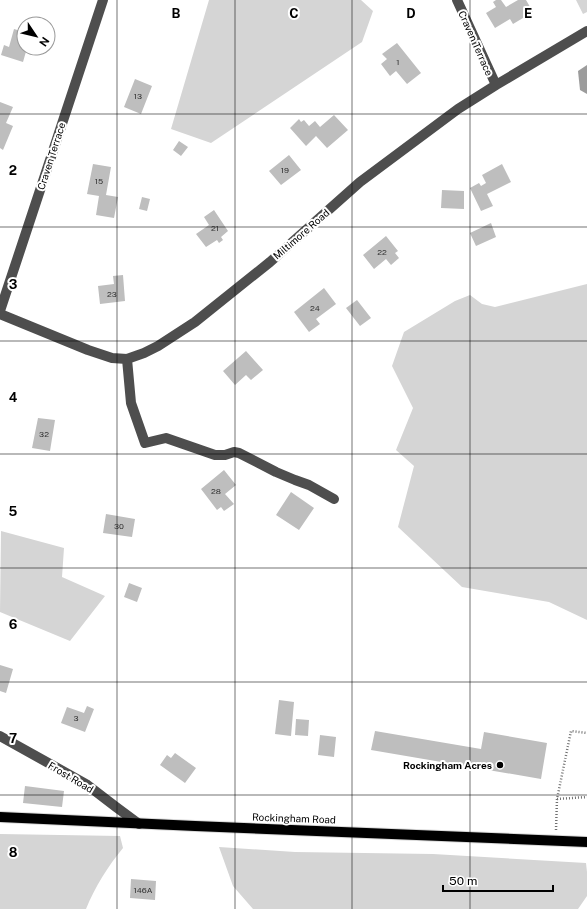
<svg xmlns="http://www.w3.org/2000/svg" width="587" height="909" font-family="'Public Sans',sans-serif">
<style>
.green{fill:#d5d5d5}
.water{fill:#9c9c9c}
.building{fill:#bebebe}
.lines{fill:none;stroke-linecap:round;stroke-linejoin:round}
.major-casing{stroke:#dbdbdb;stroke-width:12}
.path{stroke:#707070;stroke-width:2.5;stroke-dasharray:1 2;stroke-linecap:butt}
.minor{stroke:#4e4e4e;stroke-width:10}
.major{stroke:#000;stroke-width:10}
.grid{fill:none;stroke:#000;stroke-width:1;stroke-opacity:0.55}
.poi-dot{fill:#000;stroke:#fff;stroke-width:1.5}
.labels{text-anchor:middle;dominant-baseline:central;stroke-width:4;stroke-linejoin:round;paint-order:stroke}
.number-label{font-size:8px;fill:#303030}
.street-label{font-size:10px;fill:#000;stroke:#fff}
.poi-label{font-size:10px;font-weight:bold;fill:#000;stroke:#fff;text-anchor:end}
.grid-label{font-size:13px;text-anchor:middle;font-weight:bold;fill:#000;stroke:#fff;stroke-width:4;stroke-linejoin:round;paint-order:stroke}
</style>
<rect width="100%" height="100%" fill="#fff"/>
<path class="green" d="M209,0H361L373,11L362,42L211,143L171,129Z
M576,0H587V12L583,14Z
M587,284V620L549,602L462,587L398,527L414,466L396,450L413,408L392,366L404,332L455,301L470,295L482,304L495,307Z
M1,531L64,548L62,577L105,596L70,641L0,612Z
M0,834L120,836L123,848C108,866 95,887 86,909H0Z
M219,847L295,852L433,854L586,863L587,872V896L578,909H253L233,886Z"/>
<path class="water" d="M587,65V94L580,90L578,71Z"/>
<path class="building" d="M496,0H501L506,7L518,0H526L533,12L513,24L510,19L495,28L486,13L496,7L493,2Z
M14,29L24,32V48H27L23,62L1,55L4,45L9,47Z
M397,43L421,73L407,84L396,71L390,76L381,64L387,59L382,54Z
M135,79L152,86L141,114L124,107Z
M0,102L13,107L6,123L13,126L3,150L0,148Z
M334,115L348,130L327,148L316,136L306,146L290,128L299,119L301,122L304,120L309,126L315,121L320,127Z
M179,141L188,147L181,156L173,150Z
M289,155L301,170L281,185L269,171Z
M93,164L111,167L106,195L118,197L114,218L96,215L99,196L87,194Z
M502,164L511,182L487,194L493,206L481,211L470,188L479,183L481,186L486,183L482,175Z
M442,190L464,191V209L441,208Z
M142,197L150,199L147,211L139,209Z
M214,210L228,231L221,237L223,240L219,243L217,240L206,247L196,234L209,225L204,217Z
M491,223L496,237L476,246L470,233Z
M386,236L398,251L395,253L399,258L391,265L386,259L374,269L363,255Z
M123,275L125,301L100,304L98,286L114,284L113,276Z
M324,288L336,304L316,319L320,324L309,332L294,312Z
M357,300L371,318L360,326L346,308Z
M246,351L263,370L251,380L246,375L235,385L223,371Z
M38,418L55,420L50,451L32,448Z
M224,470L236,485L225,494L234,504L224,511L221,507L217,510L201,489Z
M291,492L314,508L299,530L276,515Z
M106,514L135,519L132,537L103,533Z
M129,583L142,588L137,602L124,597Z
M0,665L13,669L6,693L0,691Z
M279,700L294,702L291,736L275,734Z
M87,706L94,709L85,732L61,723L67,707L84,713Z
M296,719L309,720L308,736L295,735Z
M375,731L481,749L484,732L547,743L541,779L371,750Z
M320,735L336,737L334,757L318,755Z
M175,753L196,768L185,783L160,765L167,755L171,758Z
M25,786L64,791L62,807L23,803Z
M131,879L156,881L155,900L130,898Z"/>
<g class="lines">
<defs>
<path id="major" d="M0,817L195,826L587,842"/>
</defs>
<use href="#major" class="major-casing"/>
<path class="path" d="M557,799L587,797
M556,830L557,799L571,731L587,733"/>
<path class="minor" d="M457,0L496,85
M0,311L103,0
M0,314L88,350L112,358L127,359L144,353L158,346L195,322L270,262L360,182L458,109L496,85L587,31
M127,359L131,403L145,443L166,438L215,455H225L234,452L239,453L276,472L295,480L309,485L334,499
M0,736L86,784L116,807L139,824"/>
<use href="#major" class="major"/>
</g>
<path class="grid" d="M117,0V909M235,0V909M352,0V909M470,0V909M0,114H587M0,227H587M0,341H587M0,454H587M0,568H587M0,682H587M0,795H587"/>
<circle class="poi-dot" cx="500" cy="765" r="4"/>
<g class="labels">
<g class="number-label">
<text x="398" y="62">1</text>
<text x="138" y="96">13</text>
<text x="285" y="170">19</text>
<text x="99" y="181">15</text>
<text x="215" y="228">21</text>
<text x="382" y="252">22</text>
<text x="112" y="294">23</text>
<text x="315" y="308">24</text>
<text x="44" y="434">32</text>
<text x="216" y="491">28</text>
<text x="119" y="526">30</text>
<text x="76" y="718">3</text>
<text x="143" y="890">146A</text>
</g>
<g class="street-label">
<text transform="translate(476 43) rotate(66)">Craven Terrace</text>
<text transform="translate(51 156) rotate(-72)">Craven Terrace</text>
<text transform="translate(301 234) rotate(-41)">Miltimore Road</text>
<text transform="translate(71 777) rotate(31)">Frost Road</text>
<text transform="translate(294 818) rotate(2)">Rockingham Road</text>
</g>
<g class="poi-label">
<text x="492" y="765">Rockingham Acres</text>
</g>
</g>
<g class="grid-label">
<text x="176" y="18">B</text>
<text x="294" y="18">C</text>
<text x="411" y="18">D</text>
<text x="528" y="18">E</text>
<text x="13" y="175">2</text>
<text x="13" y="289">3</text>
<text x="13" y="402">4</text>
<text x="13" y="516">5</text>
<text x="13" y="629">6</text>
<text x="13" y="743">7</text>
<text x="13" y="857">8</text>
</g>
<g transform="translate(36 36) rotate(125)"><circle r="19" fill="#ffffff" stroke="#999999"/>
<path d="M0-3L7 15L0 10L-7 15Z" fill="#000000"/>
<text y="-6" font-size="11" font-weight="bold" text-anchor="middle" fill="#000000">N</text>
</g>
<path d="M443 885v6h110v-6" fill="none" stroke="#000000" stroke-width="2"/>
<text x="449" y="885" font-size="12" fill="#000000" stroke="#ffffff" stroke-width="3" paint-order="stroke">50 m</text>
</svg>
